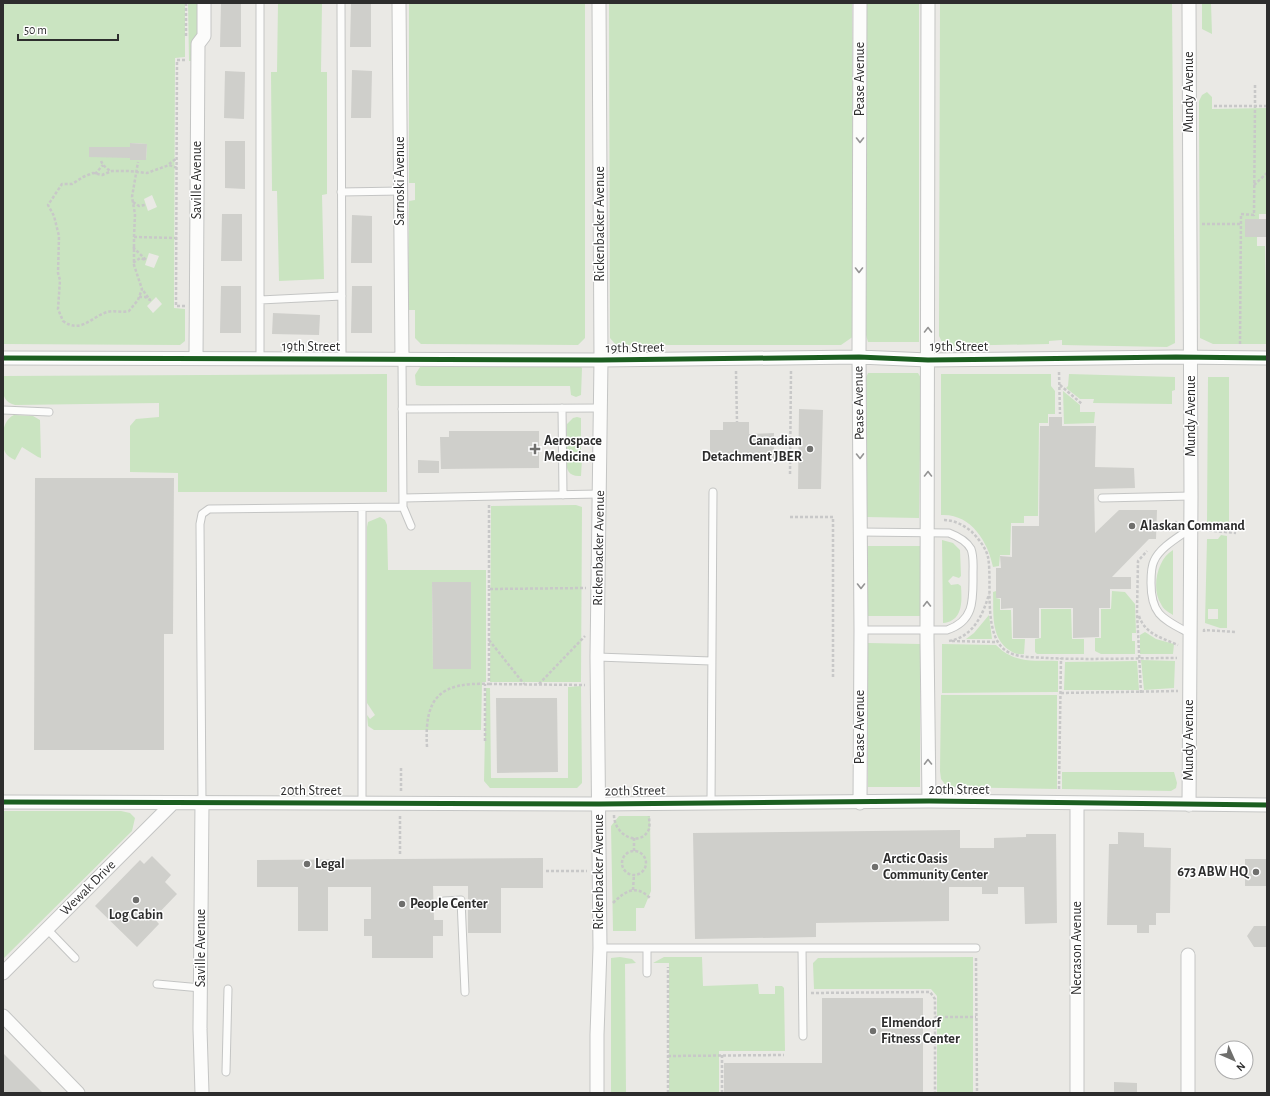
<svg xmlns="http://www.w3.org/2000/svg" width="1270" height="1096" font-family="'Alegreya Sans',sans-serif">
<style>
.green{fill:#cae4c1;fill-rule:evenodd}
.building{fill:#cfcfcb}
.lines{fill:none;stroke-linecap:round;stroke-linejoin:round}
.service-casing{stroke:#c4c5c4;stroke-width:9}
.minor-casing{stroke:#c4c5c4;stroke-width:15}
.path{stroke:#c8c8c8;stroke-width:2.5;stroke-dasharray:3 2;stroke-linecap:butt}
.service{stroke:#fcfcfb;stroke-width:7}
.minor{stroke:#fcfcfb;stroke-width:13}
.cycleway-casing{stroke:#fff;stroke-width:8}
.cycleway{stroke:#1b5e20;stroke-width:5}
.oneway{stroke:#949494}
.poi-dot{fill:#6f6f6d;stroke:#fff;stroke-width:1.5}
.labels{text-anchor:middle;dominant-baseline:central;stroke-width:3;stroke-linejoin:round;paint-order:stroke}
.street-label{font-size:14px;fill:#2d2d2d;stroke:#fff}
.poi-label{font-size:14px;font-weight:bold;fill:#2d2d2d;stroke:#fff;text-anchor:start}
</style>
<rect width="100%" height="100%" fill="#eae9e5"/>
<path class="green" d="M4,3H185V57L175,58L174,308L185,309V341L180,345L3,344ZM131,143L147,144L146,160L130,159ZM89,147H114V157H89ZM152,195L157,207L148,211L144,199ZM149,253L159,256L154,268L145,265ZM156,297L162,304L153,313L147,306Z
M188,3H201V32L193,61H189Z
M278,3H322L321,72H327V194L322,195L324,279L279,281L277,191H272L271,72H277Z
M409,3H585V338L578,345L421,344L415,338V310H408L409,201L415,200V183H409Z
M609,3H852L854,336L841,345H616L610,338Z
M867,3H919V342H868L866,335Z
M940,3H1172L1175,343L1167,347L1062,345V340L1049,341V344L946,346L943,344L939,336Z
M1202,3H1211L1212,34L1202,29Z
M1207,92L1212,97V109L1267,108L1266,214H1259V219L1245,220V237H1257V246H1265L1267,344H1213L1200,338L1199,101L1202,95Z
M425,366H580L582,368L581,395L576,397L571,395L570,386H421L416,385L415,375L420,367Z
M868,373H918L921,378L919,518L867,517L866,378Z
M387,374V492H178V473L130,472V426L136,419L159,417V403L15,405C0,401 3,389 3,376Z
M941,374H1051V386L1055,391V414H1048V423H1039L1038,516H1024V523H1011L1010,555H1000L999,566L993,567C988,541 970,513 941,515Z
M1069,374L1175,377V390L1172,391V404L1093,403L1094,399H1080L1066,388L1068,386Z
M1208,377H1229V530L1212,526L1207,522Z
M1063,391L1080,405V412H1095L1094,423L1064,424Z
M14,415L33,416L40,420L41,458L38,457L22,447L15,460C11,458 7,456 5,452C0,441 2,420 14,415Z
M577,417L581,418V452H566L567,424L573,418Z
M566,459H582L581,476C569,477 566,470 566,459Z
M576,505L582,507L581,682H490L491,506Z
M380,517L385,520L387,525L388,570H486V682H482L481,730H374L368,726L367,715L370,719L375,715L367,703V527L368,522ZM432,582H470L471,669H433Z
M1221,535L1227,536V628H1220L1205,623L1207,539H1218ZM1208,609H1218V619H1208Z
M942,540L953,543L960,550L961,576L959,578L953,576L948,581L951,585L958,584L961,586C962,602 963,621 943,623Z
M868,546H921V616H868Z
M1173,550V615C1168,612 1163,609 1161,604C1151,589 1157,559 1173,550Z
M996,591V598L1000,599V610H1011L1012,639H1025L1024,654C1018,655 1013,653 1009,650C990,637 994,612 993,592Z
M1112,591L1125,592L1135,604L1136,633H1132V641H1135V654H1101L1095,651V638H1101V609H1111Z
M1041,609H1071L1072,639H1084V654H1037L1035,652V639L1041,638Z
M989,615L992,639H966L974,633Z
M1145,632L1156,639L1174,644L1173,654H1140V635Z
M868,643L920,644V787H868Z
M942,644L996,645C1015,664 1033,660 1058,661V692L942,693Z
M1141,660L1175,661L1174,688L1144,690Z
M1137,661L1139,690H1064L1065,662Z
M581,686L582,783L577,788H490L484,781L486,688H490L491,778H568V687Z
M941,695H1057V789L947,787L941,779L940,771Z
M1062,772H1174L1177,783L1176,788L1171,791L1062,789Z
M3,811H121L130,813L135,818L132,831L3,959Z
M619,816H650L651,891L644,908H636V931H613L611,826Z
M620,957L632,959L636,963L625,964L626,1093H611V958Z
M664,957H702L703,986L758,984L759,994H775V986H782L784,988L785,1051H719V1093H669V963H653Z
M973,957V1093H937V996L931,989H814L813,963L818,958Z"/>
<path class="building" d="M221,3H241V47H220Z
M351,3H371V47H350Z
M352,70L372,71L371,118H351Z
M225,71L245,72L244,119L224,118Z
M225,141H245V189L225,188Z
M130,143L147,144L146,160H130V158L89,157V147H130Z
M222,214H242V261H221Z
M352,215L372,216V263H351Z
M1245,219H1267V237H1245Z
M221,286H241V333H220Z
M352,286H372V333H351Z
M273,313L320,315L319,335L272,334Z
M799,409L823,410L821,489H798Z
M1049,417H1062V426H1096L1095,467L1134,468L1135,488L1094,489L1095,533L1119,510H1157L1156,539H1149L1112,577H1131V589H1110V608H1099V637L1073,638V608H1039V638H1013V608L1001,609V598H996V568H1001L1000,556L1012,557V526H1039L1040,426H1049Z
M723,422H749V434L774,433V459L710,460V430H723Z
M449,431H539V468L441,469L440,437H449Z
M418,460L439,461V473H418Z
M35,478H174L173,634H164V750H34Z
M432,582H471V669H433Z
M496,698H557L558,772L497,773Z
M960,830V848H994V838L1026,837V834H1056L1057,923L1025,924L1024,887H998V894H982V887H949V921L816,923V937L695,939L693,833Z
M1118,832L1144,833V847L1171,848L1170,913H1156V925H1149V933H1137V925H1107L1109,844H1118Z
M152,856L171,875L165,882L177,894L154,918L159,924L137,947L95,906L140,860L144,864Z
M543,858V888H501V933H468V886H433L434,920H443V936H433V958H372V936H364V919H371V887H328V931H298V887H257V860Z
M1245,859H1267V886H1245Z
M1254,926H1267V947H1254L1247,936Z
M822,998H923V1093H724V1063H822Z
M3,1053L43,1093H3Z
M1114,1082L1137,1083V1093H1114Z"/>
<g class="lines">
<defs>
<path id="service" d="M260,3V359
M341,3L342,359
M341,192L401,191
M260,300L342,296
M562,408L563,495
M402,409L600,408
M3,410L49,412
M403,498L599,494
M1102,498L1191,496
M403,507L411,526
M362,508V802
M860,532L949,533C957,536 966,540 971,549C974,557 973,566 973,574C973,599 975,621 947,630H861
M1189,633C1163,619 1151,615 1151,583C1151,576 1151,567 1154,561C1160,547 1179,537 1191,528
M597,657L711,661
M202,803L200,524L202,514L209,509L403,507L402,359
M711,803L713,492
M444,901L461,900L465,992
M47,929L75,958
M600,948H976
M647,948V973
M802,948L803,1036
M157,984L201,988
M226,1072L228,989"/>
<path id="minor" d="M399,3L402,359
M928,3L927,640L929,801
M3,358L601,360L859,357L928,360L1176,357L1267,358
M196,358L198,44L204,36V3
M3,802L599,804L929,801L1267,805
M860,803L861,630L859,357L860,3
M1077,803V1093
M1189,805L1191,496L1189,3
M1188,955V1093
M3,973L173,803
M3,1016L78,1093
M202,1093L200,1029L202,803
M597,1093V1035L600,948L597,657L601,360L599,3"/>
</defs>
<use href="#service" class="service-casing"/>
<use href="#minor" class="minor-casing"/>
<path class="path" d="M186,3V38
M185,60H177L176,306H185
M1255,85V106H1267
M1214,106H1255L1254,215L1241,214L1240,345
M101,161L103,165L110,171
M169,164L177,158
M95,174L103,165
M1254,185L1267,173
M133,202L139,206L145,205
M1202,224H1241
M134,237L135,214L132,197L138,162
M177,238L134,237V265L142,289L138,300L129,311C122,313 114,310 107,312C91,317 81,334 63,321L58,309L60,280L58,273L59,236L54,216L48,205L62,184H72L83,177L93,173L102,175L112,171H128L147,173L169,165L177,168
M133,247L146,260L140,258L133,263
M139,297H145L150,300L142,289
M736,371L737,422
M1059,372L1060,414
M1060,385L1082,404
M790,474L791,371
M489,505V589L586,588
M790,517H833V677
M944,520C954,520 964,525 972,532C978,538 986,548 988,557C993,583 981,640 1010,653C1021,658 1035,657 1046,658C1090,660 1134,658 1177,658
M1204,530L1236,533
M1168,531L1178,520
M1139,616C1145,634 1162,638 1178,645
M1204,632V630L1236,632
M489,640L524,684
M949,641C973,637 983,615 989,594
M952,641L997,642
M489,684L585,685
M539,684L585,636
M1061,693L1178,691
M1141,693L1137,612L1138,561L1147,551
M485,741V684
M427,747C424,697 440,682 489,684V589
M1059,789L1061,658
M401,791V768
M614,815C614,836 641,848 649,829C650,825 649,819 649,816
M634,851V838
M622 863a12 12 0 1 1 24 0a12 12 0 1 1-24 0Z
M400,854V814
M546,871H587
M633,890L634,874
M613,903C625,891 636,884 650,898
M976,958L977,1093
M811,993L930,992L935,999V1093
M935,1017H976
M668,1056L784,1055
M668,1093V967
M722,1093V1055"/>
<use href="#service" class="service"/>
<use href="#minor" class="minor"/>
<defs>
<path id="cycleway" d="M3,358L601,360L859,357L928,360L1176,357L1267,358
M3,802L599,804L929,801L1267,805"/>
</defs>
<use href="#cycleway" class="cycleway-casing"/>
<use href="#cycleway" class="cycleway"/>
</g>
<defs><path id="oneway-chevron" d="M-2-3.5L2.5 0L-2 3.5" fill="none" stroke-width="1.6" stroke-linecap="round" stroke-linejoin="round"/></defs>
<g class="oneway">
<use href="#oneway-chevron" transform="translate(860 140) rotate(90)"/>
<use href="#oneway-chevron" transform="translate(859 270) rotate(90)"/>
<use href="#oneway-chevron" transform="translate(928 330) rotate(-90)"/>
<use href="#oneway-chevron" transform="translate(860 456) rotate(89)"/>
<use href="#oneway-chevron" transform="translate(928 474) rotate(-90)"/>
<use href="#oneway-chevron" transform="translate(861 586) rotate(90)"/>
<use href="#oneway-chevron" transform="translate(927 604) rotate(-90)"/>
<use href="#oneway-chevron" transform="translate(928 762) rotate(-91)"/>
</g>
<g class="poi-dot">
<path d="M533 443h4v4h4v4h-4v4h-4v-4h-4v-4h4z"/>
<circle cx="810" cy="449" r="4"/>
<circle cx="1132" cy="526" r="4"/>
<circle cx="307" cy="864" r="4"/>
<circle cx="875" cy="867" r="4"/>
<circle cx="1256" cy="872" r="4"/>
<circle cx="136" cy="900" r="4"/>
<circle cx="402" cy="904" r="4"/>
<circle cx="873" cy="1031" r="4"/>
</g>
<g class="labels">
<g class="street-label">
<text transform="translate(860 79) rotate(-90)">Pease Avenue</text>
<text transform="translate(1189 92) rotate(-90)">Mundy Avenue</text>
<text transform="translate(197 180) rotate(-90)">Saville Avenue</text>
<text transform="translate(400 181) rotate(-90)">Sarnoski Avenue</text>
<text transform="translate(600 224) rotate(-90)">Rickenbacker Avenue</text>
<text x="311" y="347">19th Street</text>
<text x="959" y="347">19th Street</text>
<text transform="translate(635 348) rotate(-1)">19th Street</text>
<text transform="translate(859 403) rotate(-91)">Pease Avenue</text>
<text transform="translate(1191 416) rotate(-90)">Mundy Avenue</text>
<text transform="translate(599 548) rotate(-89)">Rickenbacker Avenue</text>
<text transform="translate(860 727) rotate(-90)">Pease Avenue</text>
<text transform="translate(1189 740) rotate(-90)">Mundy Avenue</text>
<text x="959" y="790">20th Street</text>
<text x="311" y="791">20th Street</text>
<text transform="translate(635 791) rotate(-1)">20th Street</text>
<text transform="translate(599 872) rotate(-90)">Rickenbacker Avenue</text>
<text transform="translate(88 888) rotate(-45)">Wewak Drive</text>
<text transform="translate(201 948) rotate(-90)">Saville Avenue</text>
<text transform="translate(1077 948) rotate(-90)">Necrason Avenue</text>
</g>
<g class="poi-label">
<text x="544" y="441">Aerospace<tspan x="544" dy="16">Medicine</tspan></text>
<text x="802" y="441" text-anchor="end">Canadian<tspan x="802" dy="16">Detachment JBER</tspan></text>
<text x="1140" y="526">Alaskan Command</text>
<text x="883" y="859">Arctic Oasis<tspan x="883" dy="16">Community Center</tspan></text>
<text x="315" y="864">Legal</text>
<text x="1248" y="872" text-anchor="end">673 ABW HQ</text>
<text x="410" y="904">People Center</text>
<text x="136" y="915" text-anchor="middle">Log Cabin</text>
<text x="881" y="1023">Elmendorf<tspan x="881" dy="16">Fitness Center</tspan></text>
</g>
</g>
<rect width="1270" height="1096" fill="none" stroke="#2d2d2d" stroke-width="8"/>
<g transform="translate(1234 1060) rotate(135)"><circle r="19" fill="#ffffff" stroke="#ababab"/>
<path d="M0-3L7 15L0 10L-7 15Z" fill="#6f6f6d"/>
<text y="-6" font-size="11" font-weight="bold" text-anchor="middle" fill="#2d2d2d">N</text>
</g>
<path d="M18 34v6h100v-6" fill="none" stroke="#2d2d2d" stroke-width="2"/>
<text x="24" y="34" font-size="12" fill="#2d2d2d" stroke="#ffffff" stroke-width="3" paint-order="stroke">50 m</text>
</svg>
